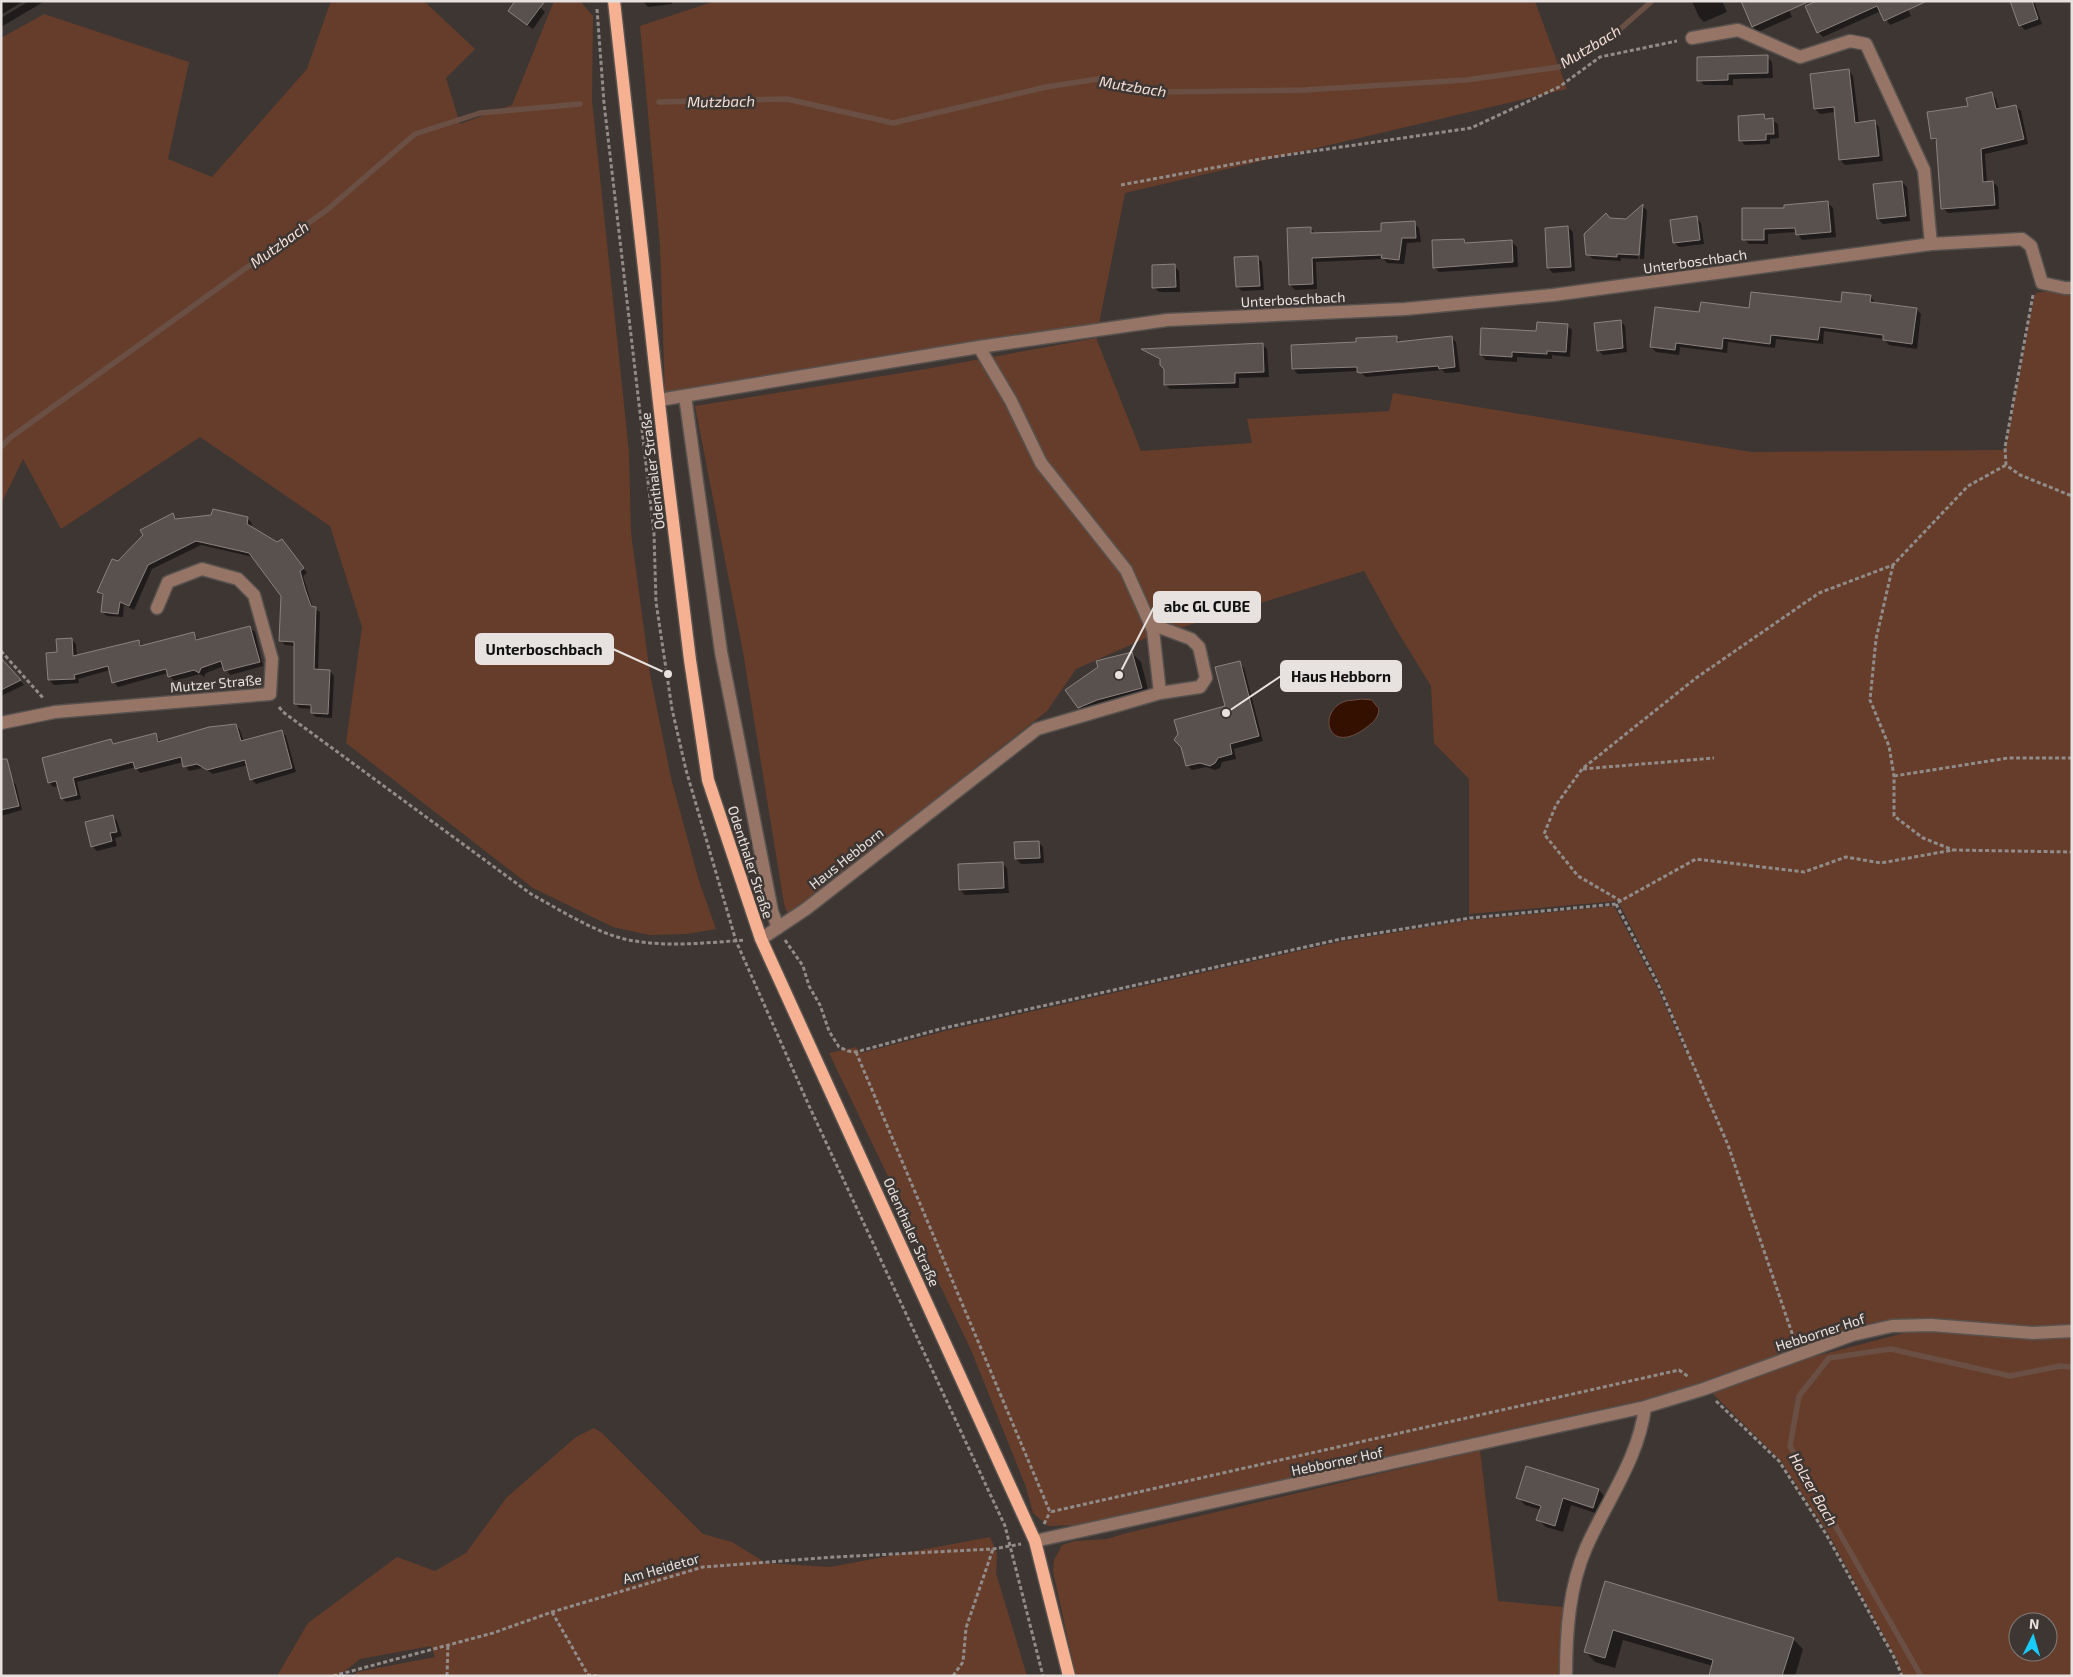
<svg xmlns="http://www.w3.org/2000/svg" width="2073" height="1677" font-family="'Exo 2',sans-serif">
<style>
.green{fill:#663d2a;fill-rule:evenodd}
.water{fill:#341001;stroke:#6a4f44}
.shadow{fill:#0007}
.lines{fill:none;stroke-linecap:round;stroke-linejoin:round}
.stream{stroke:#6a4f44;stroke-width:5.5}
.building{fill:#59514e;stroke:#8b827e}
.minor-casing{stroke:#58524f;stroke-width:15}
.major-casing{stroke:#58524f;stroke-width:15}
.path{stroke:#918b89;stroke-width:3;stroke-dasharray:4 2.5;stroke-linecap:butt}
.minor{stroke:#977566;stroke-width:12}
.major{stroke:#f6b092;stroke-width:12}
.labels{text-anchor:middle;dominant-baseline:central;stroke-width:5;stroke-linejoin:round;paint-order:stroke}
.street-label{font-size:14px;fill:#e7e2e0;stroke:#3d3633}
.water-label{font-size:15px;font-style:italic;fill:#f5dfd6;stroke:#3d3633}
.leader{fill:none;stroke:#e7e2e0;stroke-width:2}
.callout-dot{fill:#e7e2e0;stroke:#3d3633;stroke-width:2}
.callout{fill:#e7e2e0;stroke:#e7e2e0;stroke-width:2}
.callout-label{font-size:15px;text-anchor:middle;font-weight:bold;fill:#111}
</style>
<rect width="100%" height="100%" fill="#3d3633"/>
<path class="green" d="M331,1H424L475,49L446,78L460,124L512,105L554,1H580L593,16L592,101L629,452L631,533L650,674L671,778L699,881L716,929L687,934L649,935L613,927L533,888L346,743L362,627L330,526L200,437L61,529L23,459L1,504V38L44,14L189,62L168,159L212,177L307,69Z
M715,1H1535L1567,89L1125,193L1097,334L665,395L660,246L640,26Z
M2059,289L2072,290V1326L2033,1331L1930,1321L1814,1344L1678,1392L1079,1525L1048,1526L1033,1513L1026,1487L971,1350L829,1053L856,1047L861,1053L945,1031L1343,941L1470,920L1614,906L1656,985L1686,1053L1688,1052L1659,982L1618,901L1469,914V779L1434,743L1431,686L1396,629L1364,571L1144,639L1076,669L1047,711L788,915L784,904L743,652L695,406L926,369L1096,338L1141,451L1252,443L1247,419L1389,411L1393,393L1751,452L2003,450L2006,446L2034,297L2036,293Z
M1931,1326L2072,1332V1676H1903L1896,1658L1828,1533L1781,1461L1710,1391L1801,1360ZM2018,1622H2048V1652H2018Z
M594,1428L602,1433L703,1534L732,1542L766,1563L830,1567L990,1537L997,1553L996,1573L1027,1676H352L357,1672L435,1657L431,1646L360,1659L339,1676H277L308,1623L397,1557L435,1571L466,1553L507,1497L576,1437Z
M1480,1450L1498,1601L1563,1607L1559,1645L1560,1676H1076L1053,1571L1054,1560L1062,1545L1075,1541L1107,1539L1127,1533Z"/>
<path class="water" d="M1362,699L1372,700L1379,709C1378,720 1371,724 1363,730C1325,755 1318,709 1346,701C1351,700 1357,700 1362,699Z"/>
<path class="shadow" d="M1,1H24L1,15Z
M29,1H45L1,27V18Z
M533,1L545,12L533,29L509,11Z
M643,1H672V4L648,7Z
M1692,1H1722L1727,12L1704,22L1699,17Z
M1742,1H1785L1792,17L1758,32L1753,27Z
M1820,1H1904L1911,16L1890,25L1881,11L1823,37L1818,32Z
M2013,1H2034L2042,24L2025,30L2020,25Z
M1767,57L1772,62L1773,78L1733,79V85H1704L1699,80Z
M1849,71L1853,76L1859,123L1874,122L1879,127L1883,161L1845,165L1840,160L1835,112L1820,114L1815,109Z
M1992,94L1996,99L1999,109L2016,106L2021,111L2028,144L1985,154L1987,183L1993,182L1998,187L1999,209L1948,213L1943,208L1938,144L1933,138L1970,107Z
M1764,116L1778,124L1779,138L1770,139V144L1745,145L1740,140Z
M1902,182L1907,187L1910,221L1883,224L1878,219Z
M1828,203L1833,208L1836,237L1802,240L1796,232L1768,234V244H1749L1744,239L1785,210Z
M1642,206L1647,210L1644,259H1640L1643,214H1641L1638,259L1621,258V261L1593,259L1588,254L1611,219L1626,221Z
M1696,218L1701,223L1704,244L1679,247L1674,242Z
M1414,223L1419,228L1421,242L1407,243L1404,264L1387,263L1384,259L1316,262L1317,289L1295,290L1290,285L1310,228L1316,234L1382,232Z
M1568,227L1573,232L1575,271L1553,273L1548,268Z
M1464,240L1468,244L1512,242L1517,247L1518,267L1439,272L1434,267Z
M1257,258L1262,262L1264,290L1242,291L1237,287Z
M1174,266L1179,271L1180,292H1159L1154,287Z
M1871,297L1875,303L1916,309L1921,314L1917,349L1889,345L1884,339L1824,331L1823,344L1776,339L1775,348L1728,342L1727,353L1680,347L1679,355L1656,352L1651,347L1700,314L1842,304Z
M1620,321L1625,326L1627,352L1603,355L1598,350Z
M1567,325L1572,330L1570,357L1552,355V359L1517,357V362L1486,360L1481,355L1537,332Z
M1396,337L1401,342L1451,337L1456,342L1460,372L1445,373L1442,370L1366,377L1359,371L1298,374L1293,369L1357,344Z
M1262,344L1267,349L1269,377L1239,378V388L1170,389L1165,384V369L1161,361L1144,350Z
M172,515L177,520L247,518L252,523L251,528L278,544L286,545L307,573L303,576L313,608L320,612L318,671H330L334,676L332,718L316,717L312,713V709L299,708L295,703V646L285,645L281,641L283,596L253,557L201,545L152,569L134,610L124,605L123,617L107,616L102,612L103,596L98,592L118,563Z
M250,628L255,632L263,666L230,675L224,666L206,673L204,677L200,674L174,681L168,673L118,687L114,682L110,670L78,679L79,683L54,685L49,680L58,654L72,640L76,644L77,657L138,641L144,646L194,634L199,640Z
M1132,653L1141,662L1150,697L1088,717L1067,690L1099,668Z
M1239,663L1244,668L1263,741L1234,749L1236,759L1222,762L1220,768L1215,770L1206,767L1192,770L1187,765L1227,707Z
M8,667L24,685L1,696V670Z
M236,725L240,730L244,742L282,732L286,736L296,772L256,784L251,779L248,765L213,774L203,768L189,771L183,762L140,773L136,767L77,782L81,799L66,802L62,798L59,786L53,787L49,782L111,740L115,745L156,735L161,742Z
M12,780L16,785L22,810L1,816V783Z
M113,816L117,821L122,836L115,838L117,846L97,851L92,846Z
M1038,842L1043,847L1044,863L1021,864L1016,859Z
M1002,863L1007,868L1009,893L965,895L960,890Z
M1599,1490L1606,1498L1601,1515L1571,1505L1563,1532L1546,1527L1538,1519L1541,1510L1525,1505L1518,1497Z
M1606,1583L1793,1639L1803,1649L1795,1676H1710L1713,1666L1623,1640L1615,1668L1595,1662L1585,1651Z"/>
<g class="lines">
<path class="stream" d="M659,102L787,99L893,123L1046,87L1098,79L1160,92L1305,90L1466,80L1559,67L1618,31L1652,1
M1,447L11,437L328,209L415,134L480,113L580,104
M1921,1676L1790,1446L1799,1396L1829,1358L1891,1349L2010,1376L2060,1366L2072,1367"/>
</g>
<path class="building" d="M515,1H545L527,25L508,11Z
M1741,1H1810L1752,27Z
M1817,1H1927L1884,21L1877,6L1817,33L1805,6Z
M2010,1H2032L2038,19L2019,26Z
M1768,55V73L1728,74V80L1697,81V57Z
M1849,69L1855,123L1875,120L1879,156L1839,160L1834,107L1814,109L1810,74Z
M1992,92L1996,109L2016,105L2024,139L1981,149L1983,182L1993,181L1995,205L1941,209L1936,138L1931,139L1927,112L1968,106L1966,98Z
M1764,114L1765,119L1773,118L1774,134H1766V140L1739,141L1738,116Z
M1902,181L1906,216L1877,219L1873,184Z
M1828,201L1831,232L1796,235L1795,228L1764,229V240H1742V208H1784V205Z
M1643,204L1639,255L1617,254V257L1586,255L1584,234L1606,213L1610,218L1626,219Z
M1697,216L1700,240L1673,243L1670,220Z
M1415,221L1416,238H1402L1399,260L1381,258L1382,255L1312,258L1313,284L1289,285L1287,228L1311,227V233L1381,231V223Z
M1568,226L1571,267L1547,268L1545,228Z
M1464,239L1465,243L1512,240L1513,262L1433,268L1432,240Z
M1258,256L1260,286L1236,287L1234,257Z
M1175,264L1176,287L1152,288V265Z
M1751,292L1841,302L1842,292L1871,295L1870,302L1917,308L1912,344L1883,340V335L1820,327L1818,340L1771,335L1770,344L1723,338L1722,349L1676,343L1675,350L1650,347L1655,307L1699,312L1701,302L1749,308Z
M1621,320L1623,348L1597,351L1594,323Z
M1537,322L1568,324L1566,352L1547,351V354L1512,352V357L1480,355L1481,328L1536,331Z
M1397,336V342L1452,336L1455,367L1439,369L1438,366L1360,373L1357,372V367L1292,369L1291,345L1356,342V338Z
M1263,343L1264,372L1235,373V383L1164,385V369L1160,365V359L1141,349Z
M213,509L248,517L247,524L277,542L282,539L304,568L300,571L305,589L311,606L316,607L314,669L330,670L328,714L311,713V705L294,704V642L279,641L281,596L249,553L196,541L148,565L129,606L120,602L118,614L101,612L103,594L97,592L112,559L118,561L143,535L140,530L173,513L175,519L211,515Z
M250,626L260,662L224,671L221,661L201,668L199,673L194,670L168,677L166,669L112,683L108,666L74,675L75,679L48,680L46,653L57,652L56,639L72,638L73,656L139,640L140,646L194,632L196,640Z
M1132,652L1142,688L1097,700L1078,708L1065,690L1098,667L1096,661Z
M1,658L21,680L1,690Z
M1240,661L1259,736L1230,744L1232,754L1218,758L1215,763L1210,766L1200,763L1186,766L1181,747L1174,740L1178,734L1174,720L1225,706L1215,667Z
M236,724L241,741L282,730L292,768L250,780L245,760L207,770L197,764L183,767L181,757L135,769L133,762L73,778L77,795L61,799L56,781L48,783L42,758L111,739L113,744L156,733L158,742L209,727Z
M1,759H7L19,806L1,810Z
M113,815L117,832L110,833L112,841L91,847L85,822Z
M1039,841L1040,858L1015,859L1014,842Z
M1003,862L1004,888L959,890L958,864Z
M1526,1466L1599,1489L1593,1508L1563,1498L1555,1526L1536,1520L1541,1506L1516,1498Z
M1605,1581L1794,1638L1782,1676H1709L1713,1660L1613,1630L1605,1658L1584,1652Z"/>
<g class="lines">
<defs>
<path id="minor" d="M1692,38L1738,30L1800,57L1850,41L1866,44L1924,170L1931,244
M685,396L721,652L772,911L778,928
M659,400L979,347L1167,320L1405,309L1553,295L1931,244L2022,239L2031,246L2042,283L2065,288H2072
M1150,618L1159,627L1191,639L1199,647L1206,678L1200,687L1160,693
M1,723L55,712L270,694L272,659L254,595L238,579L202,569L168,582L157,608
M761,939L806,909L1037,729L1160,693L1153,630L1126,570L1041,463L1011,401L979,347
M1035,1541L1645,1407L1704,1389L1852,1335L1892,1326L1931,1325L2033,1333L2072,1331
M1566,1676C1566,1633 1569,1587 1586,1548C1606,1502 1639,1458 1645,1407"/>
<path id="major" d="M614,1L665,456L690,660L708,780L761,939L1035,1541L1069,1676"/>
</defs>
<use href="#minor" class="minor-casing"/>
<use href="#major" class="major-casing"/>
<path class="path" d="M597,9L604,103L654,533L656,602L672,709L686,770L736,941L810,1108L1005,1526L1043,1676
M1121,185L1266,158L1471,128L1559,87L1600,57L1677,41
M2033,295L2005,447L2006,465L2020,475L2072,496
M1893,565L1876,639L1870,700L1889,746L1894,776V816L1923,838L1953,850
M1,651L44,699
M279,707L283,712L531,894C558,909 585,926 614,936C654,949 703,943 745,940
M1583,769L1714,758
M1894,776L2008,758H2072
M1621,901L1578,876L1544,834L1556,805L1582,769L1696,678L1819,593L1893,565L1968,486L2006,465
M1616,904L1658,984L1728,1145L1794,1339
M785,940L803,966L809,986L820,1005L829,1031L839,1047L848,1051L856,1052L940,1029L1341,939L1470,918L1615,904L1696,859L1804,872L1846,857L1881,863L1953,850L2072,852
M856,1052L1050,1512L1679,1370L1689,1377
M1716,1401L1779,1461L1826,1534L1895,1659L1902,1676
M1044,1524L1050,1512
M552,1612L588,1675
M587,1675L599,1676
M333,1676L493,1633L552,1612L703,1567L835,1557L993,1549L1021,1544
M447,1676L448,1644
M953,1676L963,1662L966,1628L993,1549"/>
<use href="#minor" class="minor"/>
<use href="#major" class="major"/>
</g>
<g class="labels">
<g class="street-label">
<text transform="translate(1695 261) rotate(-8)">Unterboschbach</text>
<text transform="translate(1293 299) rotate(-3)">Unterboschbach</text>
<text transform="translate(652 471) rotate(-97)">Odenthaler Straße</text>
<text transform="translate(216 683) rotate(-5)">Mutzer Straße</text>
<text transform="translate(846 858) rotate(-38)">Haus Hebborn</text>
<text transform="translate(751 862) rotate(72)">Odenthaler Straße</text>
<text transform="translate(912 1232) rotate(66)">Odenthaler Straße</text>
<text transform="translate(1820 1332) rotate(-18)">Hebborner Hof</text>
<text transform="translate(1337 1461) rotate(-12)">Hebborner Hof</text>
<text transform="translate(661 1568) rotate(-16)">Am Heidetor</text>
</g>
<g class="water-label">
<text transform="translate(1590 46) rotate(-31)">Mutzbach</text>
<text transform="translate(1133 86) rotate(9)">Mutzbach</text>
<text transform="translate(721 101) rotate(-1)">Mutzbach</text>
<text transform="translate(279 244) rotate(-36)">Mutzbach</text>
<text transform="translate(1814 1489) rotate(60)">Holzer Bach</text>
</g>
</g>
<path class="leader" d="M1119 675L1154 607M668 674L613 649M1226 713L1281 676"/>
<g class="callout-dot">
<circle cx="1119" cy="675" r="5"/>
<circle cx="668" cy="674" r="5"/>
<circle cx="1226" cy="713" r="5"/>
</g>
<g class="callout">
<rect x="1154" y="592" width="106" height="30" rx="5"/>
<rect x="476" y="634" width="137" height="30" rx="5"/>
<rect x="1281" y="661" width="120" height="30" rx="5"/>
</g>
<g class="callout-label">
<text x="1207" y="612">abc GL CUBE</text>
<text x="544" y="655">Unterboschbach</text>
<text x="1341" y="682">Haus Hebborn</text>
</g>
<rect width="2073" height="1677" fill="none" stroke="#e7e2e0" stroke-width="5"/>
<g transform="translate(2033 1637) rotate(5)"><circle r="24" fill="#3d3633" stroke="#817b78"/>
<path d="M0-4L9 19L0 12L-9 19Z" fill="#19cafc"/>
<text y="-8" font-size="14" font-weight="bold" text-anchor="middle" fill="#e7e2e0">N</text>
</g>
</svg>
